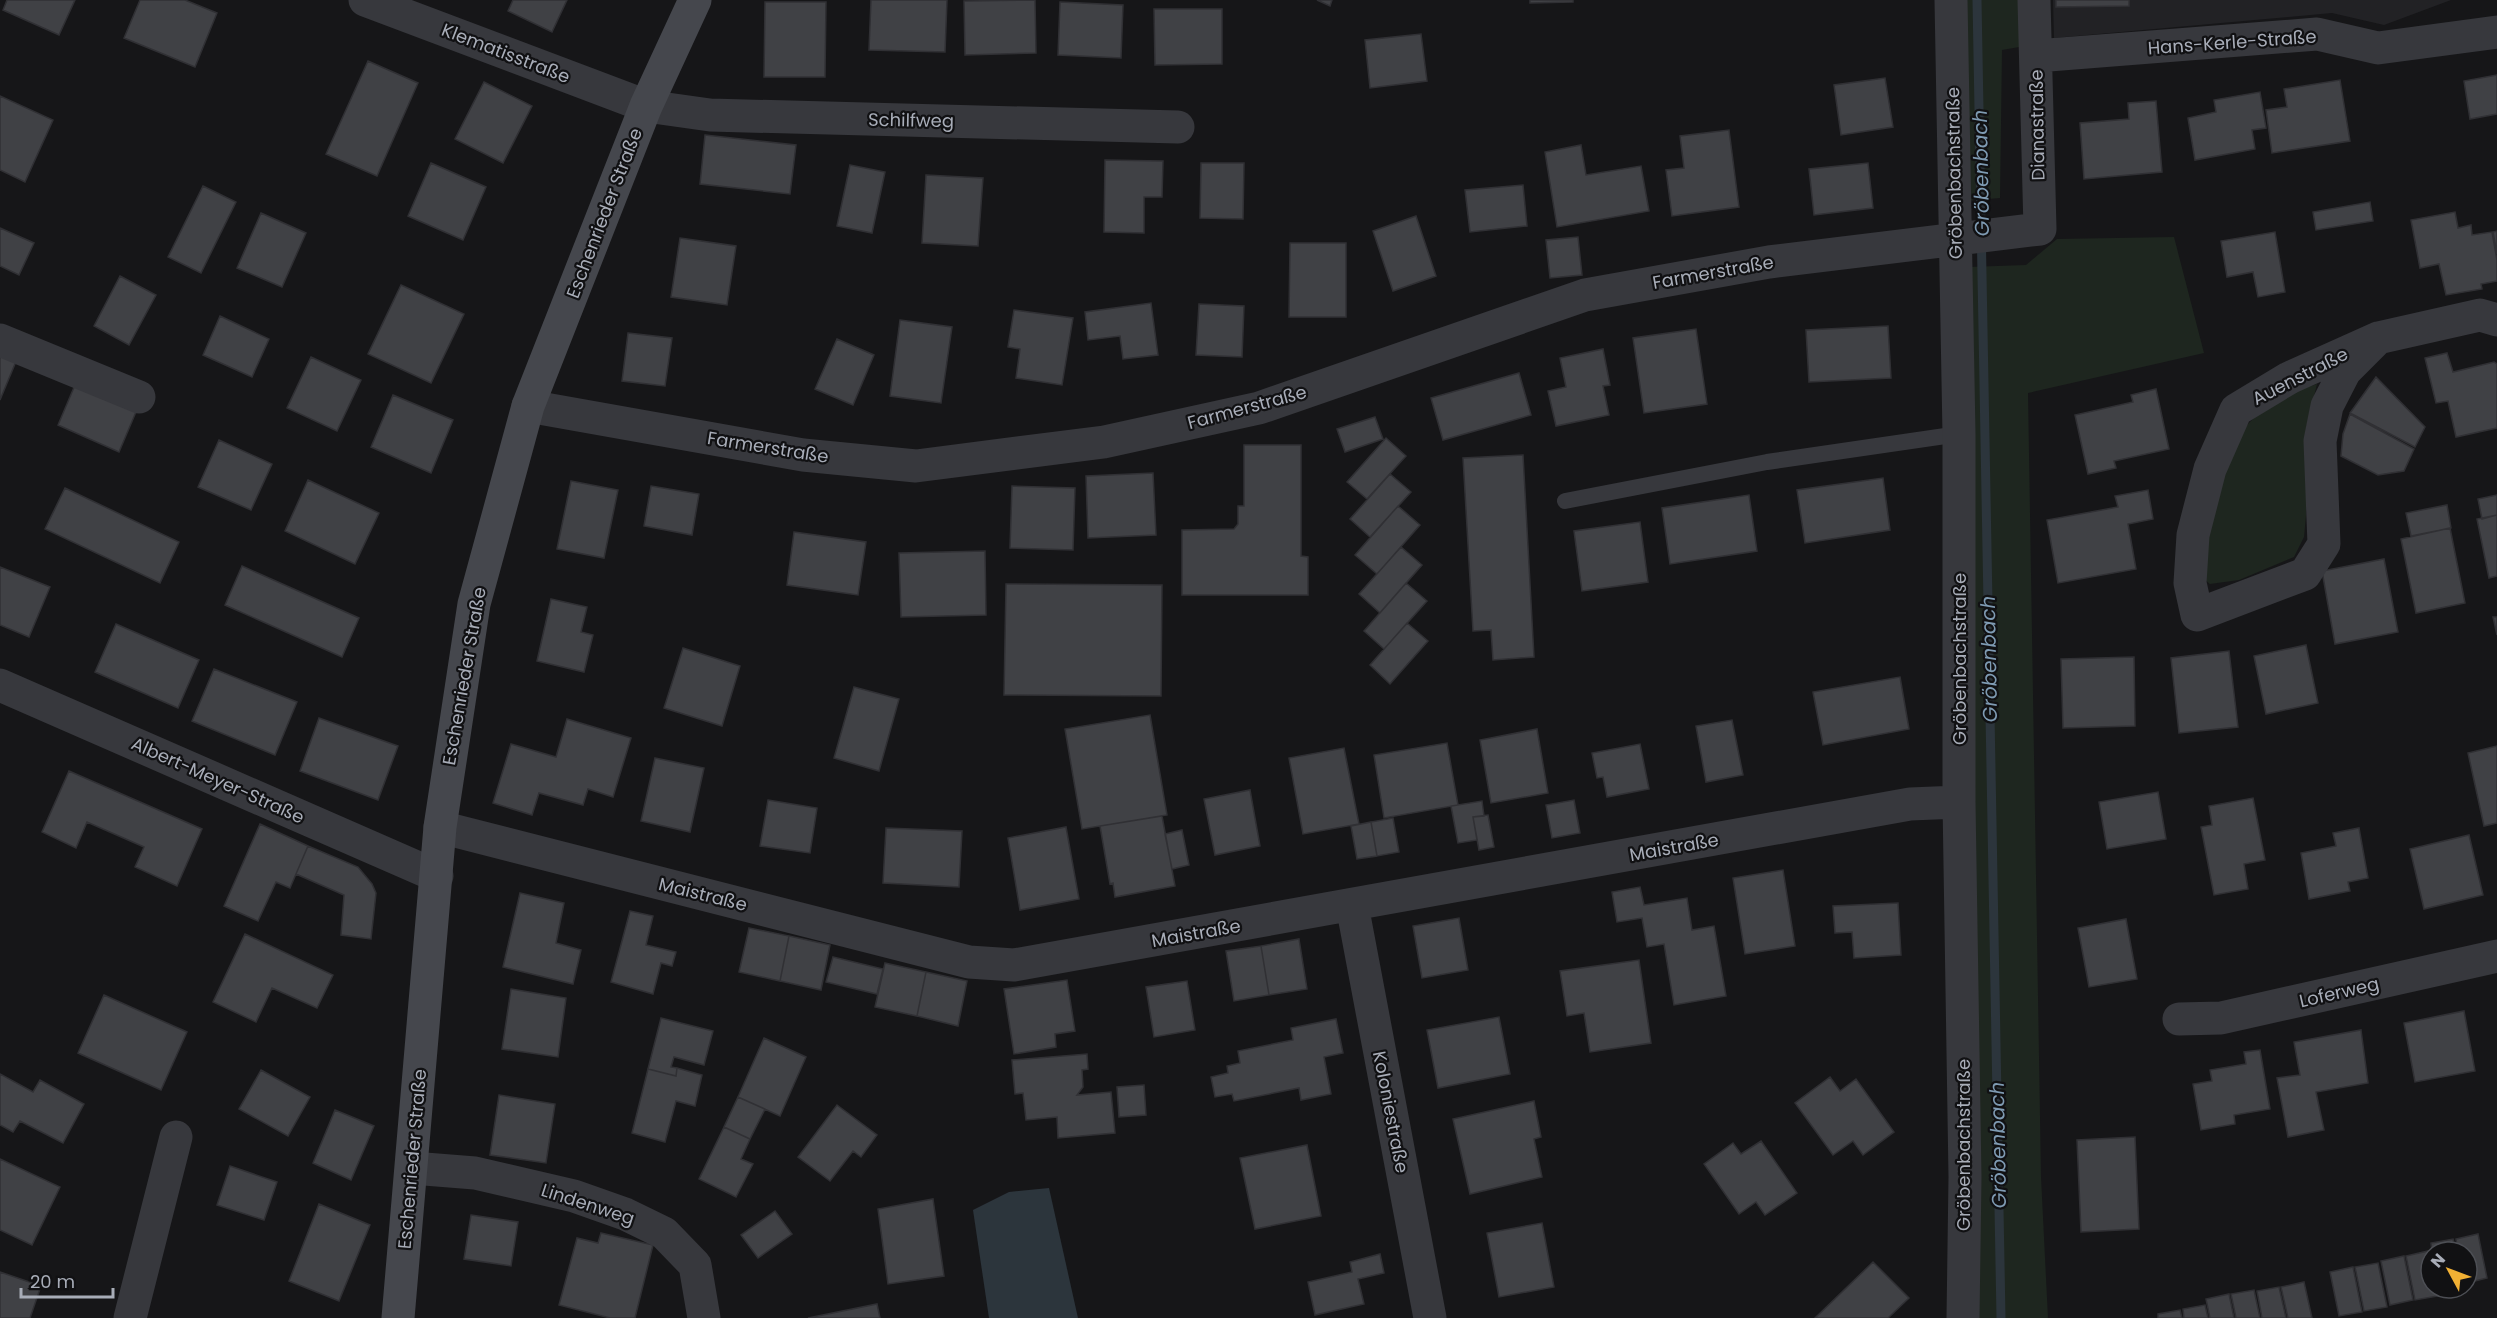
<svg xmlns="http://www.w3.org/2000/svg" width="2497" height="1318" font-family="Poppins,sans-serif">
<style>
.built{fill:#222225}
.green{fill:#1e261f}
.water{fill:#2c353c}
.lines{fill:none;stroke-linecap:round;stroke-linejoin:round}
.stream{stroke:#2c353c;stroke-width:9}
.building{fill:#404145;stroke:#303034;stroke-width:1.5}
.lane{stroke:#37383d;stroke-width:16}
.street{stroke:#37383d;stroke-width:33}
.secondary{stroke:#45474d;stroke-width:33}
.labels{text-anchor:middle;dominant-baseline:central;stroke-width:4.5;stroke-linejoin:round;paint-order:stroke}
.street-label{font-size:18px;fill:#a8adb8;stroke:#111113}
.water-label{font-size:20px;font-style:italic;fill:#7f9bb3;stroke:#111113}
</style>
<rect width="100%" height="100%" fill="#161618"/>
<path class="built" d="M2053,0H2451L2384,25L2332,13L2054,38Z"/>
<path class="green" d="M1962,0H2024L2025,46L2002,50L2000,198L1965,201Z
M2174,237L2204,353L2028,393L2041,1177L2048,1318H1971L1968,267L2026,265L2057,239Z
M2317,384L2306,429V515L2304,537L2294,557L2239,580L2210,584L2195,572L2225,456L2248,424L2273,399Z"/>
<path class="water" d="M1049,1188L1078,1318H989L973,1210L1009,1192Z"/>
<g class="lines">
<path class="stream" d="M1977,0L2001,1318"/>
</g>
<path class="building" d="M7,0H75L59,35L3,10Z
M140,0H185L217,13L195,67L124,38Z
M513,0H567L552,32L508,11Z
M871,0H947L945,52L869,50Z
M1035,0L1036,53L965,55L964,1Z
M1317,0H1332L1330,6Z
M1530,0H1573V2L1530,3Z
M2056,0H2129V6L2056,7Z
M765,2H826L825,77H764Z
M1060,2L1123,5L1121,58L1058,55Z
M1154,9H1222V64L1155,65Z
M1421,34L1427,81L1370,88L1365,40Z
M368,61L418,83L377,176L326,154Z
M2497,75V114L2470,119L2464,81Z
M1885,78L1893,127L1841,135L1834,85Z
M2340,80L2350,141L2272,153L2266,110L2287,107L2284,89Z
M484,82L532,106L503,163L455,139Z
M2260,92L2266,128L2252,130L2255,149L2195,160L2188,118L2216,112L2214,100Z
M0,96L53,120L25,182L0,170Z
M2156,101L2162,172L2084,179L2080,123L2129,119L2128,103Z
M1729,130L1739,207L1672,216L1666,170L1684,168L1680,136Z
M705,135L796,145L790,194L700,184Z
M1581,145L1586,175L1641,166L1649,211L1557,227L1545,152Z
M1105,160L1163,161L1162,197H1144V233L1104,232Z
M431,163L486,187L463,240L408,216Z
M1201,163H1244L1243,219L1200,218Z
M1868,163L1873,208L1814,215L1809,169Z
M850,165L885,172L872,233L837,226Z
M926,175L983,178L978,246L922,243Z
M1523,185L1527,226L1470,232L1465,190Z
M203,186L236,202L201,273L168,257Z
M2370,202L2373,221L2316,230L2313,212Z
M2455,212L2458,228L2471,225L2472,235L2492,232L2497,260V281L2481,284L2482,289L2446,295L2439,264L2420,268L2411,220Z
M261,213L306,233L282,287L237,268Z
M1416,216L1436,276L1393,291L1373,231Z
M0,228L34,243L19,275L0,266Z
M2497,231V254L2493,232Z
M2275,232L2285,292L2258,297L2253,272L2227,277L2221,241Z
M1578,237L1582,275L1550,278L1546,240Z
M680,238L736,246L727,305L671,297Z
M1290,243H1346V317H1289Z
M120,276L156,295L129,345L94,326Z
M401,285L464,314L431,383L368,354Z
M1151,303L1158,355L1123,359L1120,336L1088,340L1085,312Z
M1199,304L1244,306L1242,357L1196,355Z
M1014,310L1073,318L1062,385L1016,378L1020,349L1008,347Z
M220,316L269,339L252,377L203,355Z
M900,320L952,327L941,403L890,396Z
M1888,326L1891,378L1809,382L1806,330Z
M1696,329L1707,404L1644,413L1633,338Z
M628,333L672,338L665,386L622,381Z
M837,339L874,355L853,405L815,389Z
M1603,349L1610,385L1603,386L1609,415L1556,426L1548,391L1566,387L1560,358Z
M0,351L17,359L0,400Z
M2447,353L2453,372L2494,362L2497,364V428L2456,437L2448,401L2436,403L2425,358Z
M311,357L361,380L337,431L287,408Z
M1519,373L1531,415L1443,440L1431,398Z
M2376,377L2425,427L2415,447L2350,413Z
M75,385L136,412L119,452L58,425Z
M2156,389L2169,449L2114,461L2116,468L2088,474L2075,415L2133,402L2131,395Z
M393,395L453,420L431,473L371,447Z
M2350,414L2414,449L2404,471L2378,475L2341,456L2343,434Z
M1375,417L1383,439L1345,452L1337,429Z
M1386,438L1406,456L1367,499L1347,482Z
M219,440L272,464L251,510L198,487Z
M1244,445H1301V556L1308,557V595H1182V530L1234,529L1238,524V506H1244Z
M1523,455L1534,657L1493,660L1491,630L1473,631L1463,458Z
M1153,473L1156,535L1088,538L1086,476Z
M1390,474L1411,492L1370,537L1350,519Z
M1883,478L1890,530L1805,543L1797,490Z
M308,480L379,513L355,564L285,531Z
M571,481L618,490L604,558L557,549Z
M651,486L699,494L692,535L644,526Z
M1012,486L1075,488L1073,550L1010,548Z
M65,488L179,542L160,583L45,529Z
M2148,490L2153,519L2128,524L2136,569L2058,583L2047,520L2118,507L2115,496Z
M1749,495L1757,551L1670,564L1662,508Z
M2497,495V515L2482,519L2478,499Z
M2447,505L2451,528L2411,536L2406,513Z
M1398,506L1420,525L1377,574L1355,555Z
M2497,515V576L2489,578L2477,519Z
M1640,522L1648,582L1582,591L1574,531Z
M2450,528L2465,603L2416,613L2401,539Z
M794,532L866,542L858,595L787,585Z
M1401,547L1422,565L1380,613L1359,594Z
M985,551L986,615L901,617L899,553Z
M2384,559L2398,632L2335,644L2322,571Z
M242,566L359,618L342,657L225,605Z
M0,567L50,587L29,637L0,625Z
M1406,583L1427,601L1384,649L1364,631Z
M1006,584L1162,585L1161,696L1004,695Z
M551,599L587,607L581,632L593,635L584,672L537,661Z
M2493,617H2497V635Z
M1407,623L1428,641L1390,684L1370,665Z
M116,624L199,660L178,708L95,672Z
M2306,645L2318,703L2266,714L2254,656Z
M683,648L740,666L722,726L664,708Z
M2229,651L2238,727L2179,733L2171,658Z
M2134,657L2135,726L2063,728L2061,659Z
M214,669L297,702L275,755L192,721Z
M1900,677L1909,729L1823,745L1813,692Z
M854,687L899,699L879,771L834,758Z
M1150,715L1167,815L1082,829L1065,729Z
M319,718L398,746L378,800L300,771Z
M567,719L631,738L613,797L588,789L583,805L539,793L532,815L493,803L511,744L556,757Z
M1732,720L1743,775L1706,782L1696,726Z
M1537,729L1548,793L1491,803L1480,740Z
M1447,743L1458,805L1384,818L1374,755Z
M1640,744L1649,789L1607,797L1603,777L1597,778L1592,753Z
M2497,746V823L2484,826L2468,753Z
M1344,748L1359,824L1303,834L1289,758Z
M655,758L704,768L690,832L641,821Z
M69,771L202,829L177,886L135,867L144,847L87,822L76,848L42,832Z
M1250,790L1260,846L1215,855L1204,799Z
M2158,792L2166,839L2107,849L2099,802Z
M2253,798L2265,860L2244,864L2248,889L2214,895L2201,827L2212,825L2209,806Z
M768,800L817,808L810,853L760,846Z
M1574,800L1580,833L1552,838L1546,805Z
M1482,801L1484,816L1473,817L1477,840L1458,843L1451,806Z
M1488,815L1494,847L1479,850L1473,817Z
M1162,816L1175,886L1115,897L1113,883L1110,884L1100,826Z
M1393,818L1399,852L1377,856L1371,822Z
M1371,822L1377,856L1357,859L1351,826Z
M260,824L308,846L290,888L276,882L258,921L224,906Z
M1066,827L1079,899L1020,910L1008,838Z
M886,828L962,831L959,887L883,883Z
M2359,828L2368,878L2348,882L2350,891L2309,899L2301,853L2336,846L2333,833Z
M1182,830L1189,865L1172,869L1165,834Z
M2469,835L2483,895L2424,909L2410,849Z
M308,846L358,867L372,884L376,893L371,939L341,935L344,895L296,874Z
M1783,870L1795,946L1745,954L1733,878Z
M1640,887L1644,905L1687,898L1692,930L1714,926L1726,996L1674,1005L1664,944L1647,947L1642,918L1617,922L1612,892Z
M520,893L564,903L556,943L581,950L573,984L503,967Z
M1898,903L1901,955L1854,958L1852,932L1835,933L1833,906Z
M630,911L653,916L646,945L676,952L672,966L661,963L653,994L611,982Z
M1459,918L1468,970L1422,978L1413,926Z
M2126,919L2137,979L2089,987L2078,928Z
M749,928L789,936L780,981L739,972Z
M245,934L333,975L317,1008L272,988L256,1022L213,1002Z
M789,936L830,945L821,990L780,981Z
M1299,939L1307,989L1269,995L1261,946Z
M1261,946L1269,995L1234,1001L1226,951Z
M833,957L883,969L877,994L826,982Z
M1639,960L1651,1043L1590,1052L1584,1013L1567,1016L1560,971Z
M885,963L926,972L917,1016L875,1007Z
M926,972L967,981L958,1026L917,1016Z
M1067,980L1075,1031L1055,1034L1056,1047L1014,1054L1004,989Z
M1187,981L1195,1030L1154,1037L1146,987Z
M511,989L566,998L558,1057L502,1049Z
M104,995L187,1032L161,1090L78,1053Z
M2464,1011L2475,1071L2415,1082L2404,1023Z
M1499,1017L1510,1074L1438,1088L1427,1030Z
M661,1018L713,1031L704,1065L674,1057L671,1067L677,1068L676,1076L648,1069Z
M1336,1019L1343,1053L1324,1057L1331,1094L1301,1100L1299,1088L1234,1101L1232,1094L1215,1097L1211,1077L1228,1073L1227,1066L1240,1063L1238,1051L1293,1040L1291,1028Z
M2361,1030L2368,1083L2316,1092L2324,1130L2288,1137L2277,1078L2300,1075L2294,1042Z
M764,1038L806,1057L780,1116L738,1097Z
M2260,1050L2270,1109L2234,1115L2235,1124L2201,1130L2193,1084L2212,1081L2210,1070L2246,1064L2244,1052Z
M1087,1054L1088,1069L1082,1070L1083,1087L1077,1095L1111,1092L1115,1133L1058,1138L1057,1117L1026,1120L1023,1093L1015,1094L1012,1060Z
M677,1068L702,1075L695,1106L676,1101L665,1142L632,1133L648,1069L676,1076Z
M261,1070L310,1097L288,1136L239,1109Z
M0,1074L33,1092L40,1080L84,1104L63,1143L20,1121L13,1132L0,1125Z
M1830,1077L1840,1091L1856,1079L1894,1132L1863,1155L1853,1141L1833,1155L1795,1103Z
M1144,1085L1146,1115L1119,1117L1117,1087Z
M499,1095L555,1104L546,1163L490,1155Z
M738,1097L765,1109L750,1139L724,1127Z
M1534,1101L1541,1137L1534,1139L1542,1177L1470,1194L1453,1119Z
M837,1105L877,1135L861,1157L853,1151L830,1181L798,1157Z
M335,1110L374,1126L351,1180L313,1163Z
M724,1127L750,1139L741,1159L753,1164L736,1197L699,1179Z
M2135,1137L2139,1229L2081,1232L2077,1140Z
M1761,1141L1797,1193L1765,1215L1756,1202L1739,1214L1704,1164L1733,1143L1741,1154Z
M1307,1145L1321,1216L1255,1229L1240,1158Z
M0,1159L60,1187L32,1245L0,1230Z
M230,1166L277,1182L264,1220L217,1205Z
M933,1199L944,1276L888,1284L878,1209Z
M319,1204L370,1225L339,1301L289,1281Z
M775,1211L792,1234L758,1258L741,1235Z
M471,1215L518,1222L511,1266L464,1259Z
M1542,1223L1554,1287L1499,1297L1487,1233Z
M601,1233L653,1245L635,1318H610L559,1305L577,1238L598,1243Z
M2478,1234L2487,1278L2467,1283V1252H2458L2456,1239Z
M2453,1239L2456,1252H2432L2431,1243Z
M2428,1251L2431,1264V1288H2436L2438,1296L2415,1300L2406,1256Z
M1380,1254L1384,1273L1358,1279L1364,1304L1315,1315L1308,1282L1352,1272L1350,1262Z
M2404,1256L2413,1300L2390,1305L2381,1261Z
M1873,1262L1909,1298L1888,1318H1815Z
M2378,1263L2387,1307L2364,1311L2355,1267Z
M2353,1267L2362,1312L2339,1316L2330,1272Z
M0,1272L41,1286L30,1318H0Z
M2304,1282L2312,1318H2288L2281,1287Z
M2279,1287L2286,1318H2262L2257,1291Z
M2254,1290L2260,1318H2236L2231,1294Z
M2229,1294L2234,1318H2210L2206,1299Z
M877,1304L880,1318H808Z
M2205,1305L2208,1318H2184L2183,1309Z
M2180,1310L2182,1318H2158V1314Z"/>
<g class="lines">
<path class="lane" d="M1565,501L1767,462L1959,434"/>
<path class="street" d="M365,0L646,106L710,115L1178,127
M1951,0L1959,434V802L1965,1177L1963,1318
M2036,56L2317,34L2378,48L2497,32
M2378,338L2345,371L2327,406L2320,441L2324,544L2305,574L2197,615L2190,583L2193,535L2210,469L2236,410L2289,378L2378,338L2480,315L2497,320
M0,340L139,397
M528,406L803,455L916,466L1104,442L1259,408L1585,295L1769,262L2040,229L2034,0
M0,685L437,876
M440,827L969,962L1014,965L1910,804L1959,802
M1352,905L1430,1318
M2179,1019L2221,1018L2497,956
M412,1168L475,1173L574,1196L625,1214L664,1233L695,1265L704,1318
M130,1318L176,1137"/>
<path class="secondary" d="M398,1318L440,827L474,604L528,406L646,106L695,0"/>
</g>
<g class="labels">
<g class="street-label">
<text transform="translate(2232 42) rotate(-4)">Hans-Kerle-Straße</text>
<text transform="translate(506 53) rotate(21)">Klematisstraße</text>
<text transform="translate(911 120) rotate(1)">Schilfweg</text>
<text transform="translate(2037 125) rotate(-91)">Dianastraße</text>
<text transform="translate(1954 173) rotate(-91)">Gröbenbachstraße</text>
<text transform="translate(604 213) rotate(-69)">Eschenrieder Straße</text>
<text transform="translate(1713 272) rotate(-10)">Farmerstraße</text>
<text transform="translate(2300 376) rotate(-27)">Auenstraße</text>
<text transform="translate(1247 407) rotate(-15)">Farmerstraße</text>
<text transform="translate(768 447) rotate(9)">Farmerstraße</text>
<text transform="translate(1959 659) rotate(-90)">Gröbenbachstraße</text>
<text transform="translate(464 676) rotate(-80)">Eschenrieder Straße</text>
<text transform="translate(218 780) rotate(24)">Albert-Meyer-Straße</text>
<text transform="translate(1674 847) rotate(-10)">Maistraße</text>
<text transform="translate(703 894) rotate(14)">Maistraße</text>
<text transform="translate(1196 933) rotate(-10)">Maistraße</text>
<text transform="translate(2339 992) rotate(-13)">Loferweg</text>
<text transform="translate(1391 1112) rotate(79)">Koloniestraße</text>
<text transform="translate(1963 1145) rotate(-90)">Gröbenbachstraße</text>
<text transform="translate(412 1159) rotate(-85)">Eschenrieder Straße</text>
<text transform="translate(588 1204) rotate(18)">Lindenweg</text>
</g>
<g class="water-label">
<text transform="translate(1981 173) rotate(-91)">Gröbenbach</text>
<text transform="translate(1989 659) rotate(-91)">Gröbenbach</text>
<text transform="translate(1998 1145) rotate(-91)">Gröbenbach</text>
</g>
</g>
<g transform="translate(2449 1270) rotate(311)"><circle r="28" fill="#111113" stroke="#4d4f55" stroke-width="1.5"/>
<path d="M0-4.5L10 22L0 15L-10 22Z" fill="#f2b134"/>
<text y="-9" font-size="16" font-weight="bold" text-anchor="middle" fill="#a8adb8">N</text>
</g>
<path d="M21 1288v9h92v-9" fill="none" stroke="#a8adb8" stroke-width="3"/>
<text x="30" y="1288" font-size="18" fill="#a8adb8" stroke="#111113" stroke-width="4.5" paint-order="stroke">20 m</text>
</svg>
